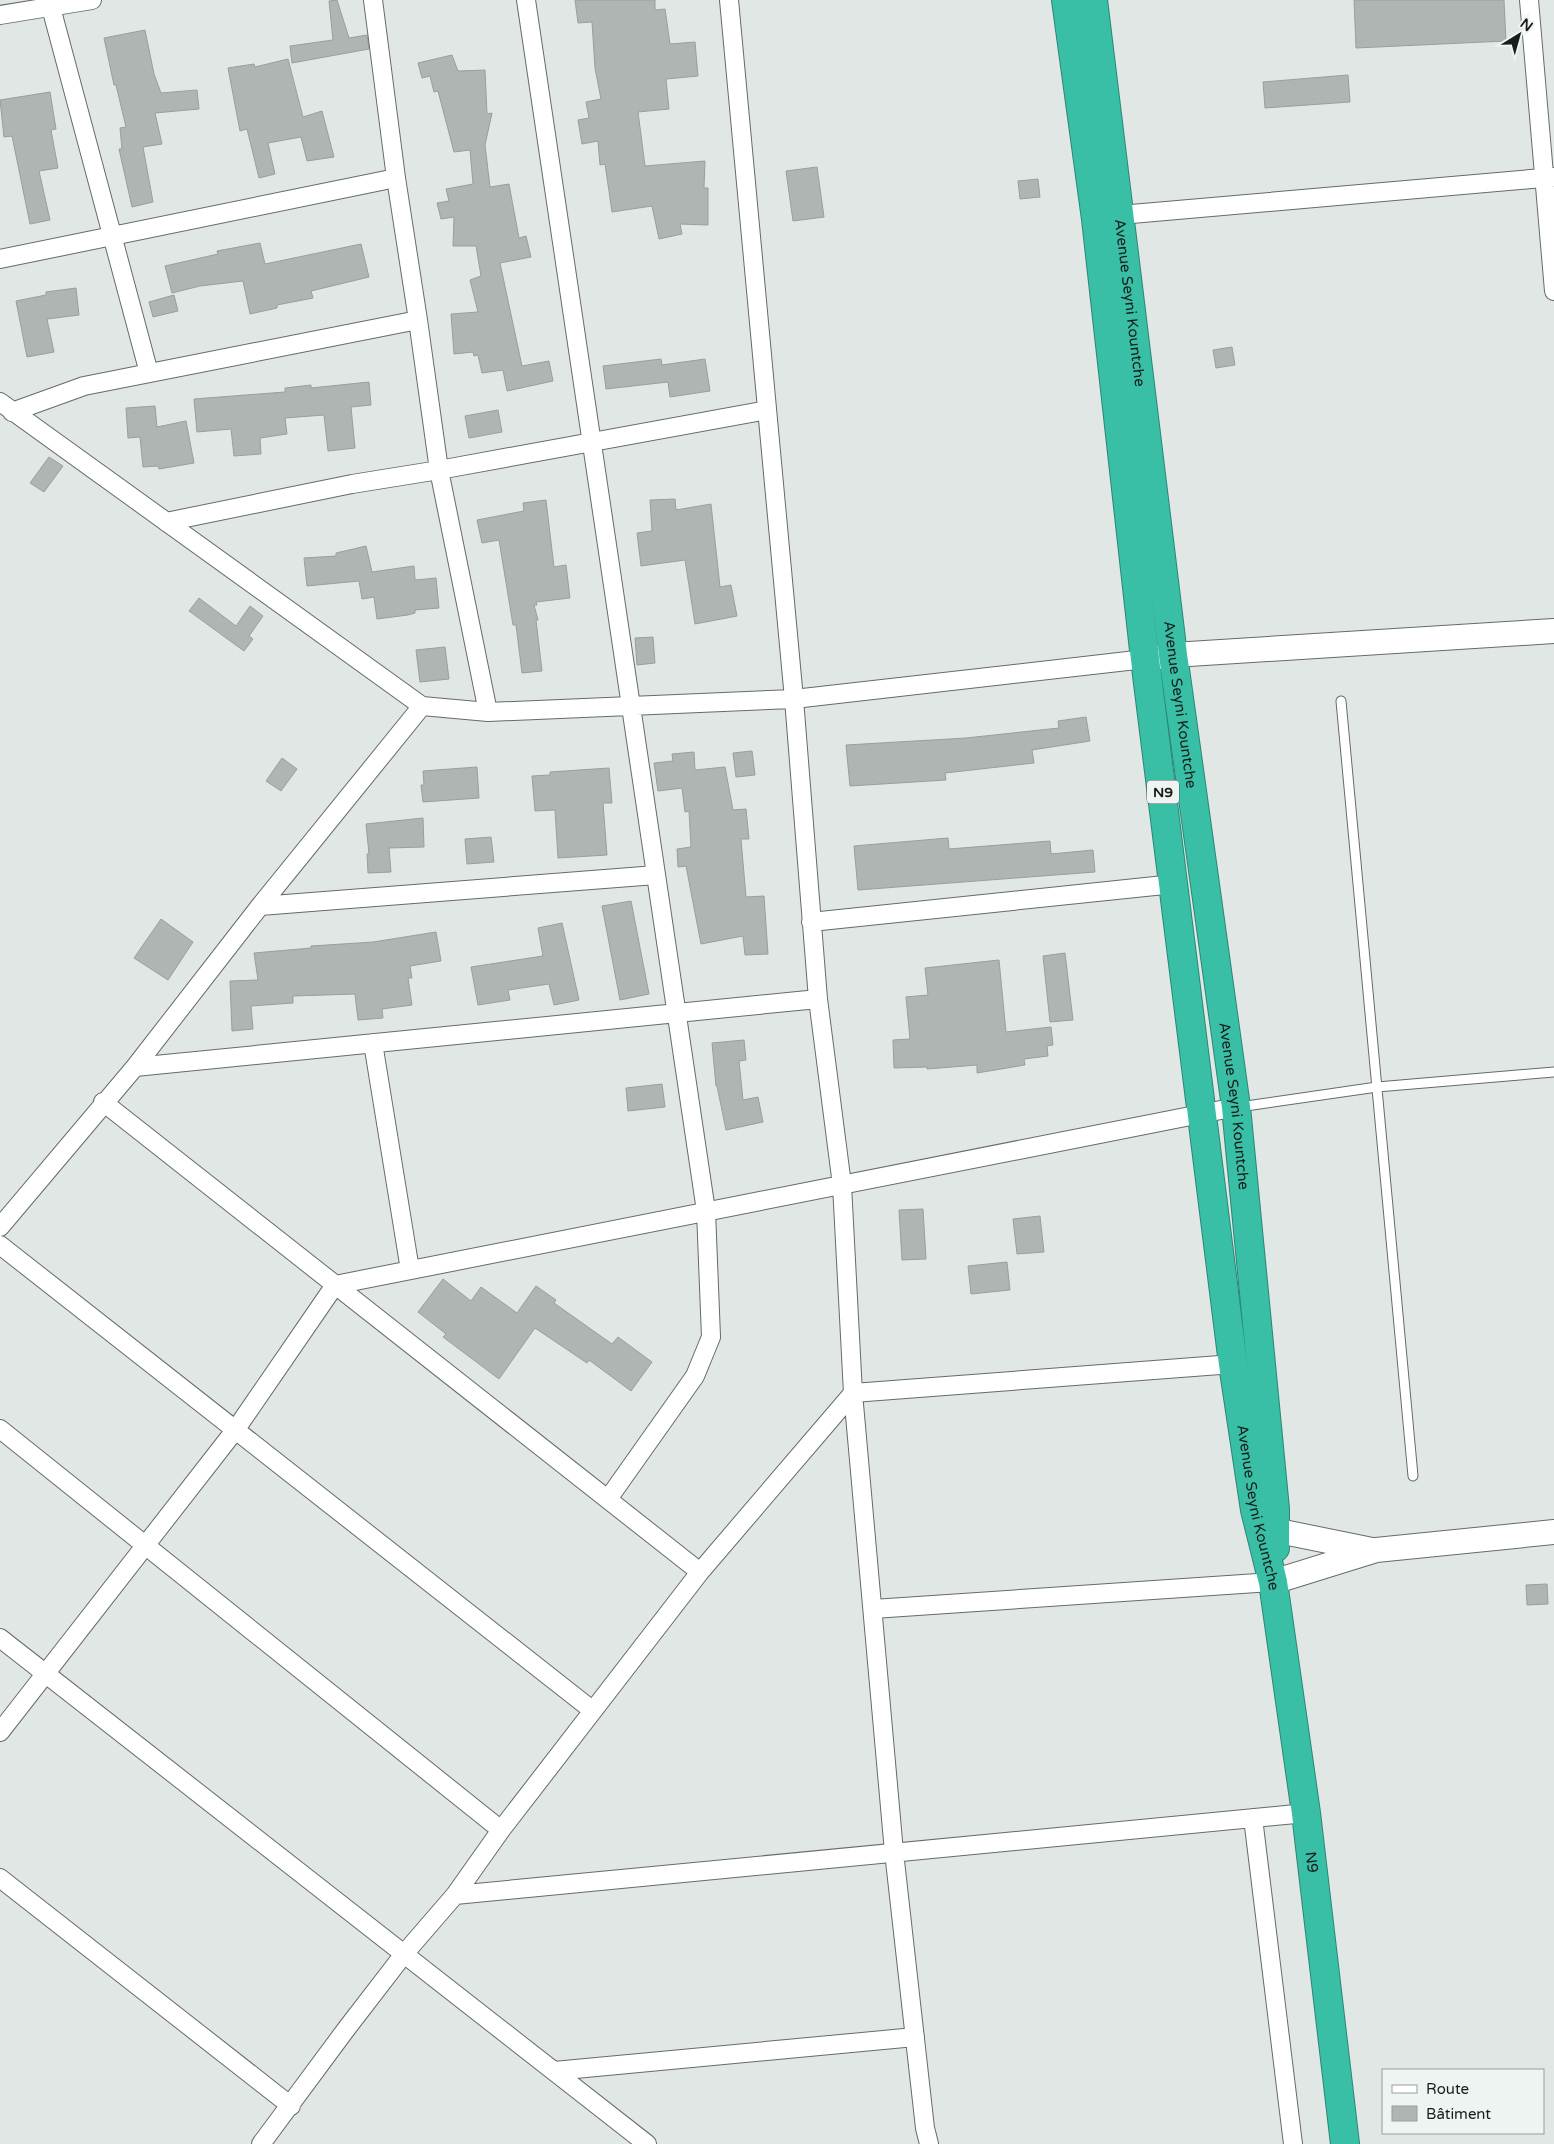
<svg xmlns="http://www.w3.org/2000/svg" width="1554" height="2144" font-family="'Varela Round',sans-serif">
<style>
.building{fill:#aeb5b3;stroke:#989f9d}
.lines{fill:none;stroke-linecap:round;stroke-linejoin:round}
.lane-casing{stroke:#656b69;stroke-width:11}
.street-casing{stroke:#656b69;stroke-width:20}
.secondary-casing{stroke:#656b69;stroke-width:26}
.highway-casing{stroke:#2d8675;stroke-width:30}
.lane{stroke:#fff;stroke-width:9}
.street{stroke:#fff;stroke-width:18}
.secondary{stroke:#fff;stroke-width:24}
.highway{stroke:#38bfa6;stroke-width:28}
.labels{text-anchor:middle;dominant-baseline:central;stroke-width:5;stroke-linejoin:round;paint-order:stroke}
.shield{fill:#edf4f2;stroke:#595d5c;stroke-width:1}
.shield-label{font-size:14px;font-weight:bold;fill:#191c1b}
.street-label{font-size:15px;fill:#191c1b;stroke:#edf4f2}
</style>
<rect width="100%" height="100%" fill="#e0e7e5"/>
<path class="building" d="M337,0L349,38L367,35L369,49L292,63L290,46L333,40L329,1Z
M575,0H655V10L665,9L670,44L695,42L698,76L666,79L669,109L638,112L645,166L705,161L704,188H708V225L680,224L682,234L659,239L652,206L612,212L605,164L600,165L598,141L582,144L578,120L589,118L586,102L601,99L595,68L592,22L578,23Z
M1354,0H1504L1506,41L1356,48Z
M145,30L154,74L161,93L197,90L199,109L155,113L162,144L143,147L153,202L132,207L119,149H122L120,128L126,127L116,85H114L104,38Z
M452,55L458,71L485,70L487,114L492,113L485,145L490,187L509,184L519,238L526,236L531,257L500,263L522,366L549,361L553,381L507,391L503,370L482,373L478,355L474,356L473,352L454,354L451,314L478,312L470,280L481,276L476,246H453L454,217L441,219L437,203L449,201L446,189L473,184L470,150L454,152L438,91L434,92L430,76L422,78L418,63Z
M288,59L303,117L322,111L334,157L307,161L301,137L268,143L275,174L259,178L247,129L240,131L228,68L254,64L255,67Z
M1348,75L1350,102L1265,108L1263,82Z
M50,92L56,129L51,130L58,168L39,171L50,220L30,224L12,136L4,137L0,100Z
M817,167L824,217L793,221L786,171Z
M1038,179L1040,197L1020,199L1018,181Z
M260,243L265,264L361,244L369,277L311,291L313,298L277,305V308L250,314L243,281L200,286L172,293L165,266L218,254L217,251Z
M76,288L79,315L47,319L54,352L27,357L16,301L46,295V292Z
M174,295L178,311L153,317L149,302Z
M1232,347L1235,365L1216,368L1213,350Z
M661,359L662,365L705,359L710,391L670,397L668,382L606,389L603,366Z
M369,382L371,405L351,407L355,448L328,451L324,415L285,418L287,434L260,438L261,454L234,456L231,429L197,432L194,399L285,392V388L311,385V388Z
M155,406L157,427L186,421L194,463L159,469L158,466L143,467L140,437L128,438L126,408Z
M498,410L502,432L469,438L465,416Z
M49,457L63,466L44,492L30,483Z
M675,499L676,510L711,504L720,587L731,585L737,616L695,624L685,560L641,566L637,533L652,531L650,500Z
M546,500L554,567L566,565L570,598L536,602L537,605H534L538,620H536L542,671L522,673L516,625H513L499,540L482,543L477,520L524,511L523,503Z
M366,546L372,572L414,566L415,580L436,578L439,608L415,610V613L408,615L377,619L374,597L362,599L359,581L307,586L304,558L336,556V553Z
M199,598L236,626L250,606L263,616L249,636L253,639L244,651L189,611Z
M653,637L655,663L637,665L635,638Z
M445,647L449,679L420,682L416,650Z
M1086,717L1090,741L1032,750L1034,763L945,773L946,780L850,786L846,745L966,738L1059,728L1058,721Z
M752,751L755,775L736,777L733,753Z
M694,752L695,770L725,767L733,810L746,809L749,839H741L746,897L764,896L768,954L745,955L743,936L701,944L686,866L678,867L677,849L691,847L689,811L685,812L682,788L658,791L654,763L673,761L672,754Z
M282,758L297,769L281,791L266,781Z
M477,767L479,798L423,802L421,785H424L423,771Z
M609,768L612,803H603L607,855L558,858L555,810L535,811L532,776L550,775V772Z
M423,818L424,847L389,848L391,872L368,873L367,854H369L366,824Z
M491,837L494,862L467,864L465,839Z
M948,838L949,849L1050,841L1051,854L1093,850L1095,872L858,890L854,846Z
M631,901L649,994L620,1000L602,906Z
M161,919L193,942L168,980L134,958Z
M562,923L579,1000L554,1005L549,984L508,990L510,1000L478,1005L471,967L543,956L538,928Z
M436,932L441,961L410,966L412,978H408L412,1005L382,1009L383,1018L358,1020L355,994L293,996V1003L251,1006L253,1029L232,1031L230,981L258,980L254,953L311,948V946L373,942Z
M1065,953L1073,1020L1050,1022L1043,956Z
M999,960L1006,1032L1051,1027L1053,1045L1047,1046L1048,1056L1024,1059L1025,1065L977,1073V1065L927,1069V1067L894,1068L893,1040L910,1039L906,997L928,995L925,968Z
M744,1040L746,1060L739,1061L743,1100L758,1097L763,1122L726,1130L717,1086H716L712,1043Z
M662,1084L665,1107L628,1111L626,1088Z
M923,1209L926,1259L902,1260L899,1210Z
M1040,1216L1044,1252L1017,1254L1013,1219Z
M1007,1262L1010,1290L971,1294L968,1266Z
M443,1279L471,1301L481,1287L517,1313L536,1286L556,1300L554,1303L612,1344L618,1337L652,1362L631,1391L589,1360L587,1363L535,1328L499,1379L443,1337L446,1334L418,1312Z
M1547,1584L1548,1604L1527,1605L1526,1585Z"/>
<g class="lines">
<defs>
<path id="lane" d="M1341,701L1413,1476
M1239,1107L1377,1087L1554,1072"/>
<path id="street" d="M49,0L149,373
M373,0L396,178L418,320L439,470L488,712
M526,0L706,1211L711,1337L695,1376L608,1499
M729,0L794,699L818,999L842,1185L853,1393L894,1852L925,2128L929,2144
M1529,0L1554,291
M0,15L92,0
M1120,215L1554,177
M0,259L396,178
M0,402L422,706L488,712L794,699L1145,659
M12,412L84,386L418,320
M166,522L352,484L439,470L767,410
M260,906L656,875
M811,922L1174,884
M373,1043L410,1270
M135,1067L818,999
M103,1102L700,1572
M0,1227L135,1067L260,906L422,706
M0,1245L592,1710
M0,1429L501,1830
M873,1609L1273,1582
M0,1638L647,2144
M0,1732L236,1429L335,1285L1236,1107
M1253,1818L1293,2144
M0,1878L291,2106
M455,1895L1306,1813
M554,2071L915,2037
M261,2144L347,2028L404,1954L455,1895L501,1830L700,1572L853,1393L1233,1364"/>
<path id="secondary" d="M1154,658L1173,655L1554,631
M1259,1527L1372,1550
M1273,1582L1376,1550L1554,1532"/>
<g id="highway">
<path id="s1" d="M1066,0L1096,219L1145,659L1233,1364L1255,1510L1273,1582L1306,1813L1345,2144"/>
<path id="s2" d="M1093,0L1173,655L1236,1107L1275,1509V1548"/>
</g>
</defs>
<use href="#lane" class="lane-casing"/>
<use href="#street" class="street-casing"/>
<use href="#secondary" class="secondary-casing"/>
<use href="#highway" class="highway-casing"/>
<use href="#lane" class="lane"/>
<use href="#street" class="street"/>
<use href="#secondary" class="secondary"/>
<use href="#highway" class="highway"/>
</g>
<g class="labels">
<rect class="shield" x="1147" y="780.5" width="32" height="23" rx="4"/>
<g class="shield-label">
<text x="1163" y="792">N9</text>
</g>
<g class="street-label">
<text stroke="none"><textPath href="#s2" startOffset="305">Avenue Seyni Kountche</textPath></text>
<text stroke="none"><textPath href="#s2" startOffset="710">Avenue Seyni Kountche</textPath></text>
<text stroke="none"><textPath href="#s2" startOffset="1115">Avenue Seyni Kountche</textPath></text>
<text stroke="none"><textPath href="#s1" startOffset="1520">Avenue Seyni Kountche</textPath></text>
<text stroke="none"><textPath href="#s1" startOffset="1879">N9</textPath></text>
</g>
</g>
<rect x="1382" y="2069" width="162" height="65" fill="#edf4f2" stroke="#989e9c"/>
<rect x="1392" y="2085" width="25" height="8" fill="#ffffff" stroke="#989e9c"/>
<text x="1426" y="2094" font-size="15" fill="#191c1b">Route</text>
<rect x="1392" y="2106" width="25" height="15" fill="#aeb5b3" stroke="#989e9c"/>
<text x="1426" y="2119" font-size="15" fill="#191c1b">Bâtiment</text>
<g transform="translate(1519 35) rotate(37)" stroke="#edf4f2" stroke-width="4" paint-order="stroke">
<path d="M0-4L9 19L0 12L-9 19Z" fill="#191c1b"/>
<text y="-8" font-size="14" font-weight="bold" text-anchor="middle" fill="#191c1b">N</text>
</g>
</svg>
